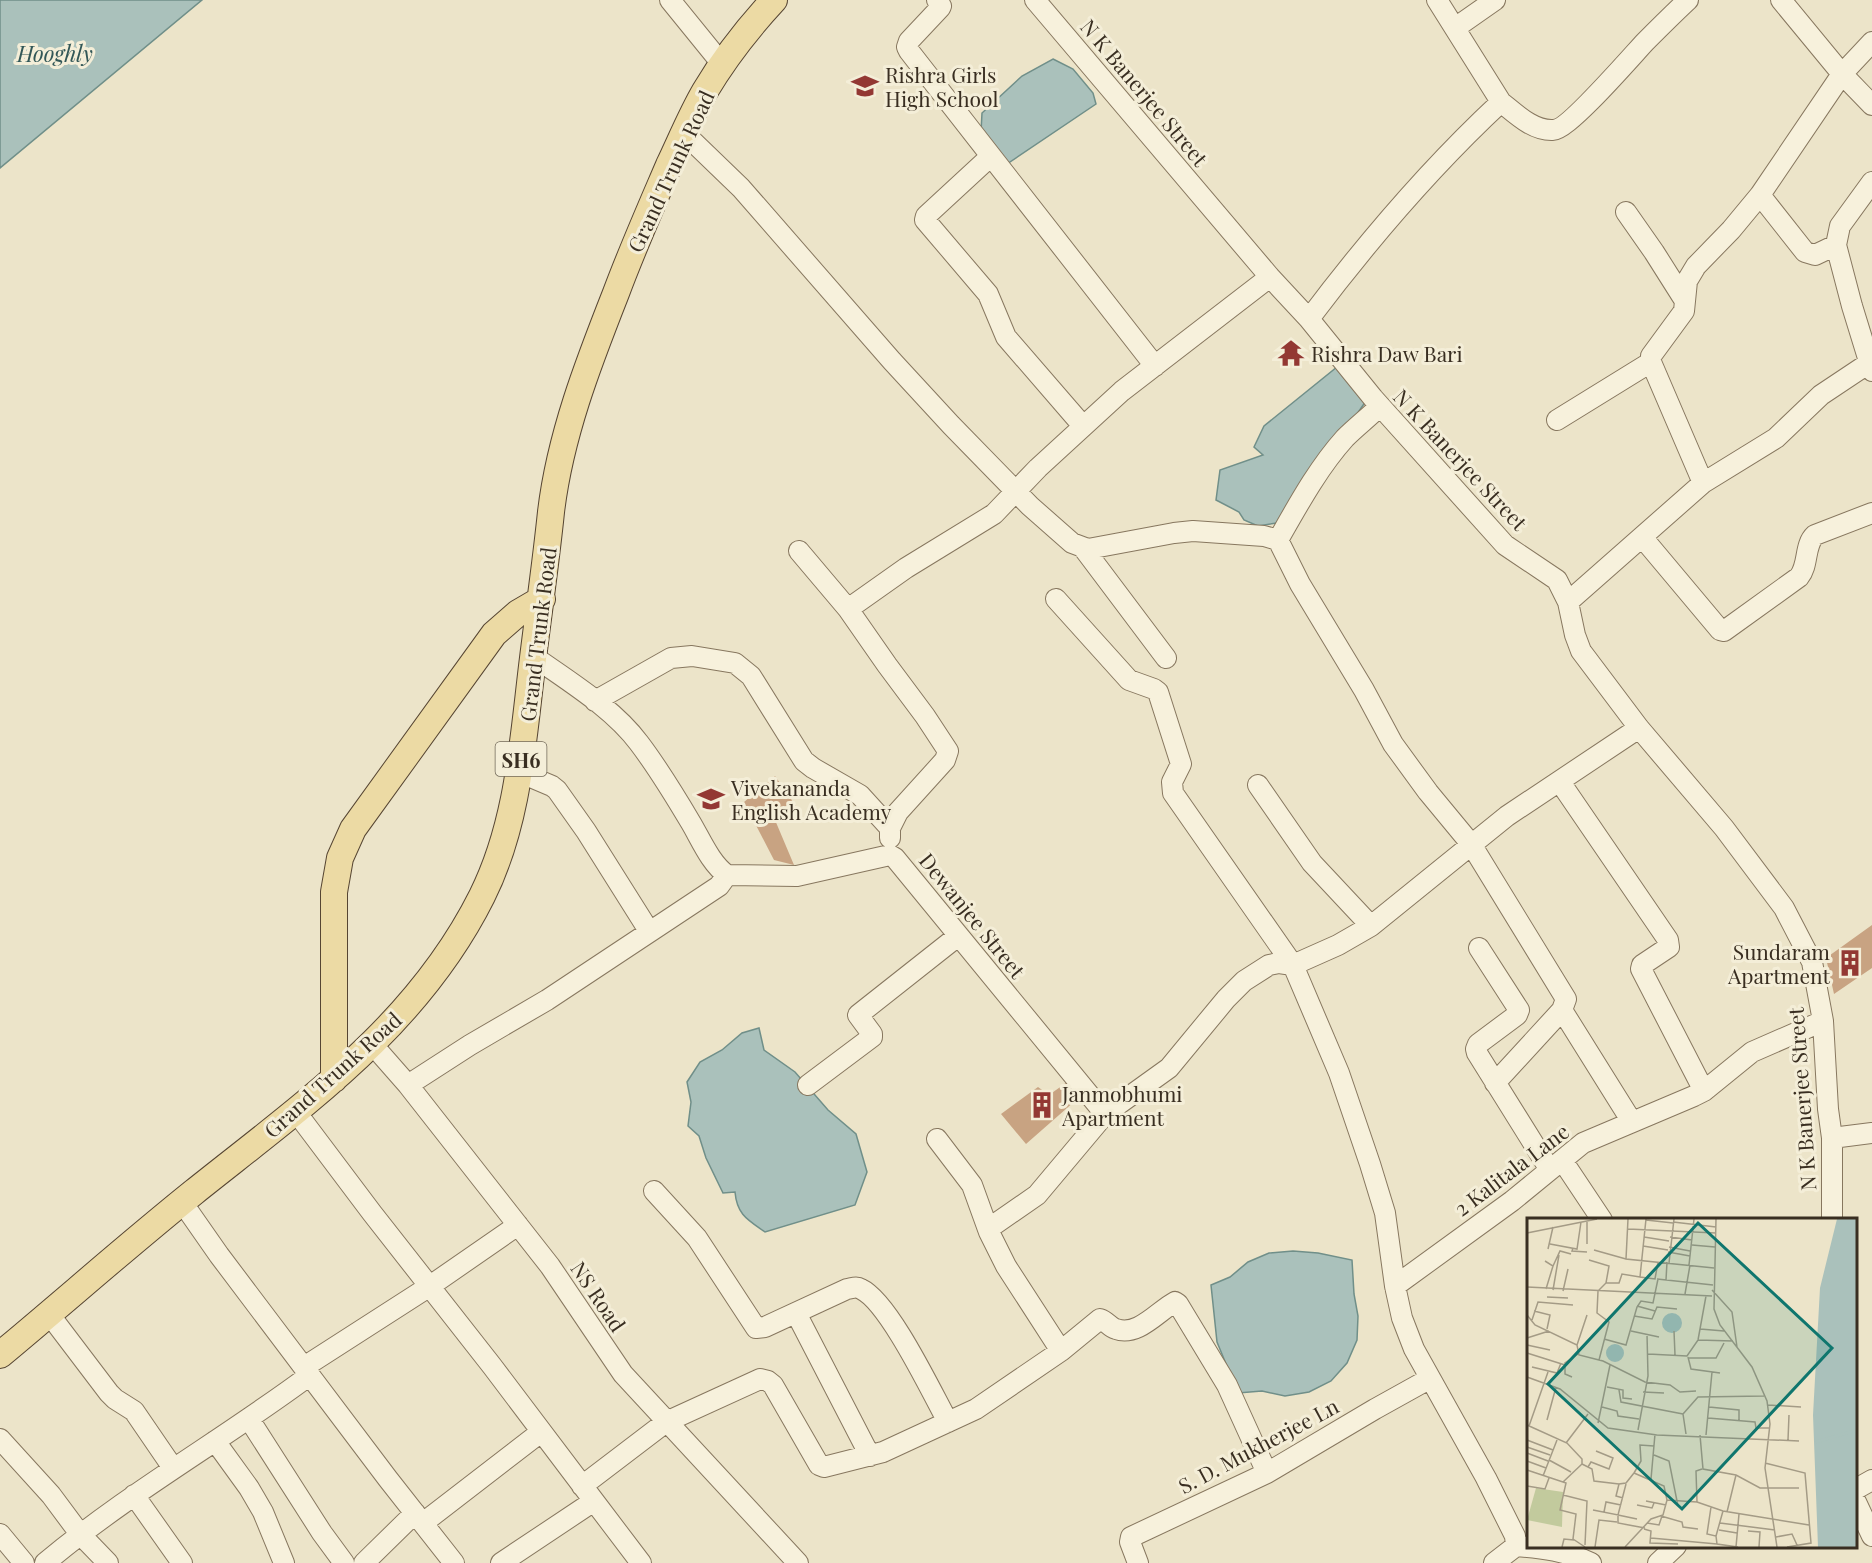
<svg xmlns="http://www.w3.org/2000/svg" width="1872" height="1563" font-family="'Playfair Display',serif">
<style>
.water{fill:#aac1bb;stroke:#708f89;stroke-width:1.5}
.building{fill:#c8a382}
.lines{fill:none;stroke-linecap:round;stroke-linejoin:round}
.minor-casing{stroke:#87775f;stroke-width:22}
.major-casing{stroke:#564532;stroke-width:28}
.minor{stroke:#f7f1dc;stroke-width:20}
.major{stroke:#ecdaa4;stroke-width:26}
.labels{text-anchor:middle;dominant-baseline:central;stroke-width:6;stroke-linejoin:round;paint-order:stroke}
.shield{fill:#f4eed8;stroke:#716858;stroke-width:1.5}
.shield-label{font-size:20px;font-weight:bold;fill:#392e21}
.poi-label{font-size:21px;fill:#392e21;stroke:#f4eed8;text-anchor:start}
.street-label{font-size:21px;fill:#392e21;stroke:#f4eed8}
.water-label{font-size:22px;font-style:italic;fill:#325757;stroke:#f4eed8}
.inset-river{fill:none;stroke:#aac1bb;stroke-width:3}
.inset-road{fill:none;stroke:#a49b86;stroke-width:1.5}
.view{fill:#0f766e;fill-opacity:0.15;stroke:#0f766e;stroke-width:3}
.inset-edge{fill:none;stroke:#392e21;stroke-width:3}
</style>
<rect width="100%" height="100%" fill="#ece4c9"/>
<path class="water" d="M0,0H202L0,168Z
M1053,59L1073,69L1093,93L1096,104L1004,166L981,132L982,113L1022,76Z
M1337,367L1368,398L1283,522L1258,526L1244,520L1239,512L1216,500L1220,470L1263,455L1254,447L1264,426Z
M759,1028L764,1050L795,1072L828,1110L856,1134L867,1172L855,1205L765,1232C748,1220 737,1215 735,1192L723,1193L706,1158L699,1136L688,1126L691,1102L687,1082L700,1062L722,1050L742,1033Z
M1293,1251L1318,1253L1352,1260L1354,1294L1358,1316L1357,1340L1347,1363L1331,1381L1309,1392L1285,1396L1262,1391L1238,1393L1217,1342L1211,1285L1230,1277L1248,1262L1269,1253Z"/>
<path class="building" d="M775,776L798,809L775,820L794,865L774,860L744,802Z
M1872,925V968L1834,994L1826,958Z
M1070,1080L1083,1094L1026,1144L1001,1114L1038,1087L1049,1095Z"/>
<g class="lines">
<defs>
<path id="minor" d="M670,0L722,64
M937,0L941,6L940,8L909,41L907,47L909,51L1155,366
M1035,0L1270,277L1309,319L1373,398L1505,545L1557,580L1568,602L1575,635L1581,651L1639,728L1724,828L1784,908L1812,962L1823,1021L1828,1109L1832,1138V1220
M1781,0L1842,74L1872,105
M1455,28L1495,0
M1501,102C1516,114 1533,131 1553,130C1568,130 1631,57 1645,42C1659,28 1673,14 1688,0
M684,133L741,188L892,361L951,425L1030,506L1072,543L1088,549L1174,533L1193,531L1264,536L1278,540C1298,505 1318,468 1345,438C1356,427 1369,417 1380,406
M991,156L926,216L925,220L988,294L1006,337L1083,426
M1872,182L1840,226L1836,245L1852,306L1872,371
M1760,195L1805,252L1815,255L1836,245
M1626,212L1654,252L1685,301
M1309,319C1367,242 1430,168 1501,102L1437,0
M1557,420L1651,362
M1703,483L1651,362V356L1684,311L1687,281L1696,266L1731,230L1760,195L1842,74L1872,42
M1642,537L1720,630L1724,631L1799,577C1809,565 1804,545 1815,535L1872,513
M1278,540L1300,584L1364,690L1393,744L1428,792L1471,844L1566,999L1562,1010L1495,1083
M1084,549L1166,658
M799,551L848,609L887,665L925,716L948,751L945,760L898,812L890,828V838
M1056,599L1129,680L1154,689L1158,692L1181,764L1172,782L1173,793L1293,965L1339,1073L1370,1164L1385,1213L1395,1286L1402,1318L1414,1349L1486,1478L1515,1536L1516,1546L1494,1563
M1568,602L1703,483L1776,438L1821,395L1869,363
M848,609L906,568L994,514L1038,468L1122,391L1270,277
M533,656C568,681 613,708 639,743C658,768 675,796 691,823C701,840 711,864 727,875L797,876L890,855L895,858L1105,1114
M595,701L671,658L692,656L735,663L751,676L804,761L813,768L860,795L890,828
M519,772L552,786L557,790L586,831L649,931
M1560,782L1668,940L1669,947L1642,965L1641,969L1704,1091
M1258,785L1312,863L1371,926
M1479,948L1519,1010L1517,1015L1478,1044L1476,1049L1477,1053L1550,1170
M1562,1010L1632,1122
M372,1044L408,1085L550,1266L623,1374L798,1563
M408,1085L470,1045L547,1000L719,886L727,875
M808,1085L872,1037V1034L858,1015L958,936
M296,1112L372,1213L492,1366L594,1501
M1832,1138L1872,1133
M937,1139L972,1185L989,1232L1006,1266L1061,1351
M1562,1160L1602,1220
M654,1191L697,1238L756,1328L765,1327L847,1289C853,1288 856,1286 861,1289C889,1302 932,1393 948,1422
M182,1202L219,1255L388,1479L454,1563
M988,1229L1037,1195L1105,1114L1169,1068L1226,999L1244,981L1269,965L1279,963L1293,965L1338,945L1371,926L1507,816L1639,728
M1395,1286L1512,1201L1583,1143L1694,1096L1704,1091L1752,1052L1823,1021
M796,1313L870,1456
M49,1314L109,1393L115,1399L134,1411L173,1468
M304,1367L430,1286L518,1225
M249,1419L322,1533L344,1563
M0,1439L51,1495L80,1534L108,1563
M215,1441L249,1488L263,1512L284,1563
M582,1486L666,1422L760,1379L768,1381L773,1385L819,1465L824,1467L883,1452L976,1409L1061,1351L1100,1319C1107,1321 1109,1327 1116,1329C1138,1337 1158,1311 1175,1302L1178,1304L1227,1385L1267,1473
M1856,1489L1872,1480
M134,1495L182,1563
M1856,1502L1872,1536
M423,1523L541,1432
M0,1534L24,1563
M1516,1546C1543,1548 1566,1551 1591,1563
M45,1563C128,1493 223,1440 310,1375
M364,1563L415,1513
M501,1563L594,1501L641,1563
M1138,1563L1130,1542L1131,1537L1267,1473L1375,1409L1429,1379
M1658,1563L1676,1546"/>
<path id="major" d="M334,1079V892L340,858L353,829L494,634L518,613L542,599
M0,1355C65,1301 128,1245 194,1192C304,1104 417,1026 482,896C519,822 523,738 533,658C539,609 546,561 551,512C560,436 588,364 616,293C632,250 651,207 669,165C681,140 691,115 705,91C724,59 748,28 774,0"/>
</defs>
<use href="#minor" class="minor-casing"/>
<use href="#major" class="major-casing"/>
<use href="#minor" class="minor"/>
<use href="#major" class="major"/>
</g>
<defs>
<symbol id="school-bare" viewBox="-9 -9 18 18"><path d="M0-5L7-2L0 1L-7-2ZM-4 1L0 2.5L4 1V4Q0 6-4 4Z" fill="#933833" stroke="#f4eed8" stroke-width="2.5" paint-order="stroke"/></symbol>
<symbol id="temple-bare" viewBox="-9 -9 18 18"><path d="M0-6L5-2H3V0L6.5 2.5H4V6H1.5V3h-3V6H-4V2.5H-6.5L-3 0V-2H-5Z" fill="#933833" stroke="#f4eed8" stroke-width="2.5" paint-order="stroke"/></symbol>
<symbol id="building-bare" viewBox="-9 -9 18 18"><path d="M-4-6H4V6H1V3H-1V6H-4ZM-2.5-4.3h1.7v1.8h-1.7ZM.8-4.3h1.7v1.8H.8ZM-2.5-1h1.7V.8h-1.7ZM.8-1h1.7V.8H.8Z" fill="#933833" stroke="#f4eed8" stroke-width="2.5" paint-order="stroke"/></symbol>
</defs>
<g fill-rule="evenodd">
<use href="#school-bare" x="846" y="67" width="38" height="38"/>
<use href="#temple-bare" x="1272" y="334" width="38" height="38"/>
<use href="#school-bare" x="692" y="780" width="38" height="38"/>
<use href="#building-bare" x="1831" y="944" width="38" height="38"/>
<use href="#building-bare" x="1023" y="1086" width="38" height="38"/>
</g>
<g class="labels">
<rect class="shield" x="495.5" y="742" width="51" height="34" rx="4.5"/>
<g class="shield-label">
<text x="521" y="759">SH6</text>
</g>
<g class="poi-label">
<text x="885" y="74">Rishra Girls<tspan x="885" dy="24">High School</tspan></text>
<text x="1311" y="353">Rishra Daw Bari</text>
<text x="731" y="787">Vivekananda<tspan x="731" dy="24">English Academy</tspan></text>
<text x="1830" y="951" text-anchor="end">Sundaram<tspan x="1830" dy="24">Apartment</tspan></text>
<text x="1062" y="1093">Janmobhumi<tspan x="1062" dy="24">Apartment</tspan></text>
</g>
<g class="street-label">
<text transform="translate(1145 92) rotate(50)">N K Banerjee Street</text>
<text transform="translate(670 171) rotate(-65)">Grand Trunk Road</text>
<text transform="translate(1461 459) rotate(47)">N K Banerjee Street</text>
<text transform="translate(537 634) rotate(-83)">Grand Trunk Road</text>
<text transform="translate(973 915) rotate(51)">Dewanjee Street</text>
<text transform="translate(332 1074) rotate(-42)">Grand Trunk Road</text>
<text transform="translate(1801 1099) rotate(-94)">N K Banerjee Street</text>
<text transform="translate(1511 1169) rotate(-37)">2 Kalitala Lane</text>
<text transform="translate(599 1296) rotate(56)">NS Road</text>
<text transform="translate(1258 1445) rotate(-28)">S. D. Mukherjee Ln</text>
</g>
<g class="water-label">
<text x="55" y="53">Hooghly</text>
</g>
</g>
<g transform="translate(1527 1218)">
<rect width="330" height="330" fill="#ece4c9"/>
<path d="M9,270L36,274L35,309L0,302Z" fill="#c2ca9d"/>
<path d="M310,1H330V329H291L286,197L293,70ZM135 105a10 10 0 1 1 20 0a10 10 0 1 1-20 0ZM79 135a9 9 0 1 1 18 0a9 9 0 1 1-18 0Z" fill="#aac1bb"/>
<path class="inset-river" d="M289,224L330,212"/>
<path class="inset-road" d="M101,1L99,41L187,50M119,1L113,59L128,61L131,44M189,1L187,91L193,107L225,149L240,183L243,206L238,250L250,329M119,2L146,5M146,4L189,9M101,11L189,15M0,15L70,1M117,19L142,23M143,19L165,22M23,26L50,31L54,4M60,26V3M165,27L188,29M116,28L141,32M142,29L163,33M46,30L45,33L60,34M21,31L26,9M67,32L99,41M141,34L163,38M62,42L82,48L79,65L71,73L70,95L82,104L72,142M18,43L26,48L19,71M142,45L147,1M162,47L167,1M26,48L33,33L44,36M130,61L186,67M139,62L140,44M79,65H92L95,56L113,59M0,69L185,78M26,72L32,37M185,72L205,94L210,129M36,73L41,51M158,76L163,47M20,79L41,80M110,88L128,93M7,93L23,97L20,111M0,97L8,107L50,127L52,137L76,143L118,164L143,167L153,174L169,173M107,98L125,101L130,89L150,91M5,102L11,84L46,87M173,111L197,113M104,113L132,119M147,113L148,137M0,120L22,113M77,121L99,127L110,89L114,83L126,85L131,61M171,122L179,78M0,127L23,132M50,127L60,97M0,135L38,147M121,136L160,138L171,122L206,123M161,139L164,151L193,155M162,140H189L197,125M5,149L30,155L34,145M0,159L33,171L81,210L130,217L272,223M45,159L38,156V145L51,136M80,169L96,172V180L105,181M92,172L94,184L156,196M116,174L137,175M241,187L274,189M75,189L90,193L91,198L112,201M182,189L212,192V203M181,200L228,204L229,210H242M20,202L29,169M71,205L83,147M0,207L40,225L55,241V246L36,264M2,208L21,154M111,212L121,158L120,116M159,216L156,196L171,179L237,178M173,217L176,251L209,257L233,270H272M179,217L185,154M0,222L26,232M261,222L262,197M39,225L61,196M0,229L23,237M0,235L21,243M127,237L142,243L151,288M22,242L44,254M0,243L19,250M238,245L278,255L284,325L260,329M55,246L65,251L67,263L92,266M61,249L64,244L82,251L86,240L69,233M0,252L39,265L33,292L49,296L46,321L58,329M107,255L114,243L113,227L127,228M16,258L30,222M124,261L128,216M0,268L18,271L22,260M36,277L60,283L58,327M96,280L89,278L92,266L99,265L107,255L137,268L140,282M119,283L139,287M170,284L169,253L175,251M110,287L125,290L127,285M184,289L180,316L189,318L190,326L211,329M66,292L91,297L99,266M77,294L79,284L94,287M200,294L209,257M91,297L110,301M91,298V305L118,310M134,298L155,304L156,309L171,311M120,305L132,307L135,298M193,305L248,312M117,311L124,313L123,325L151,326M192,312L210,315M221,313L233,314L232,329M189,318L196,293M249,319L265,316L270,327M124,320L190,326M35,329L37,321L47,322M68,329L72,302L90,304M98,329L124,301L136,297L140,282L170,284L196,293L282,307M209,329L212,296"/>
<path class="view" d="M171,5L305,130L155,291L21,166Z"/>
<rect width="330" height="330" class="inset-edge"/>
</g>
</svg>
